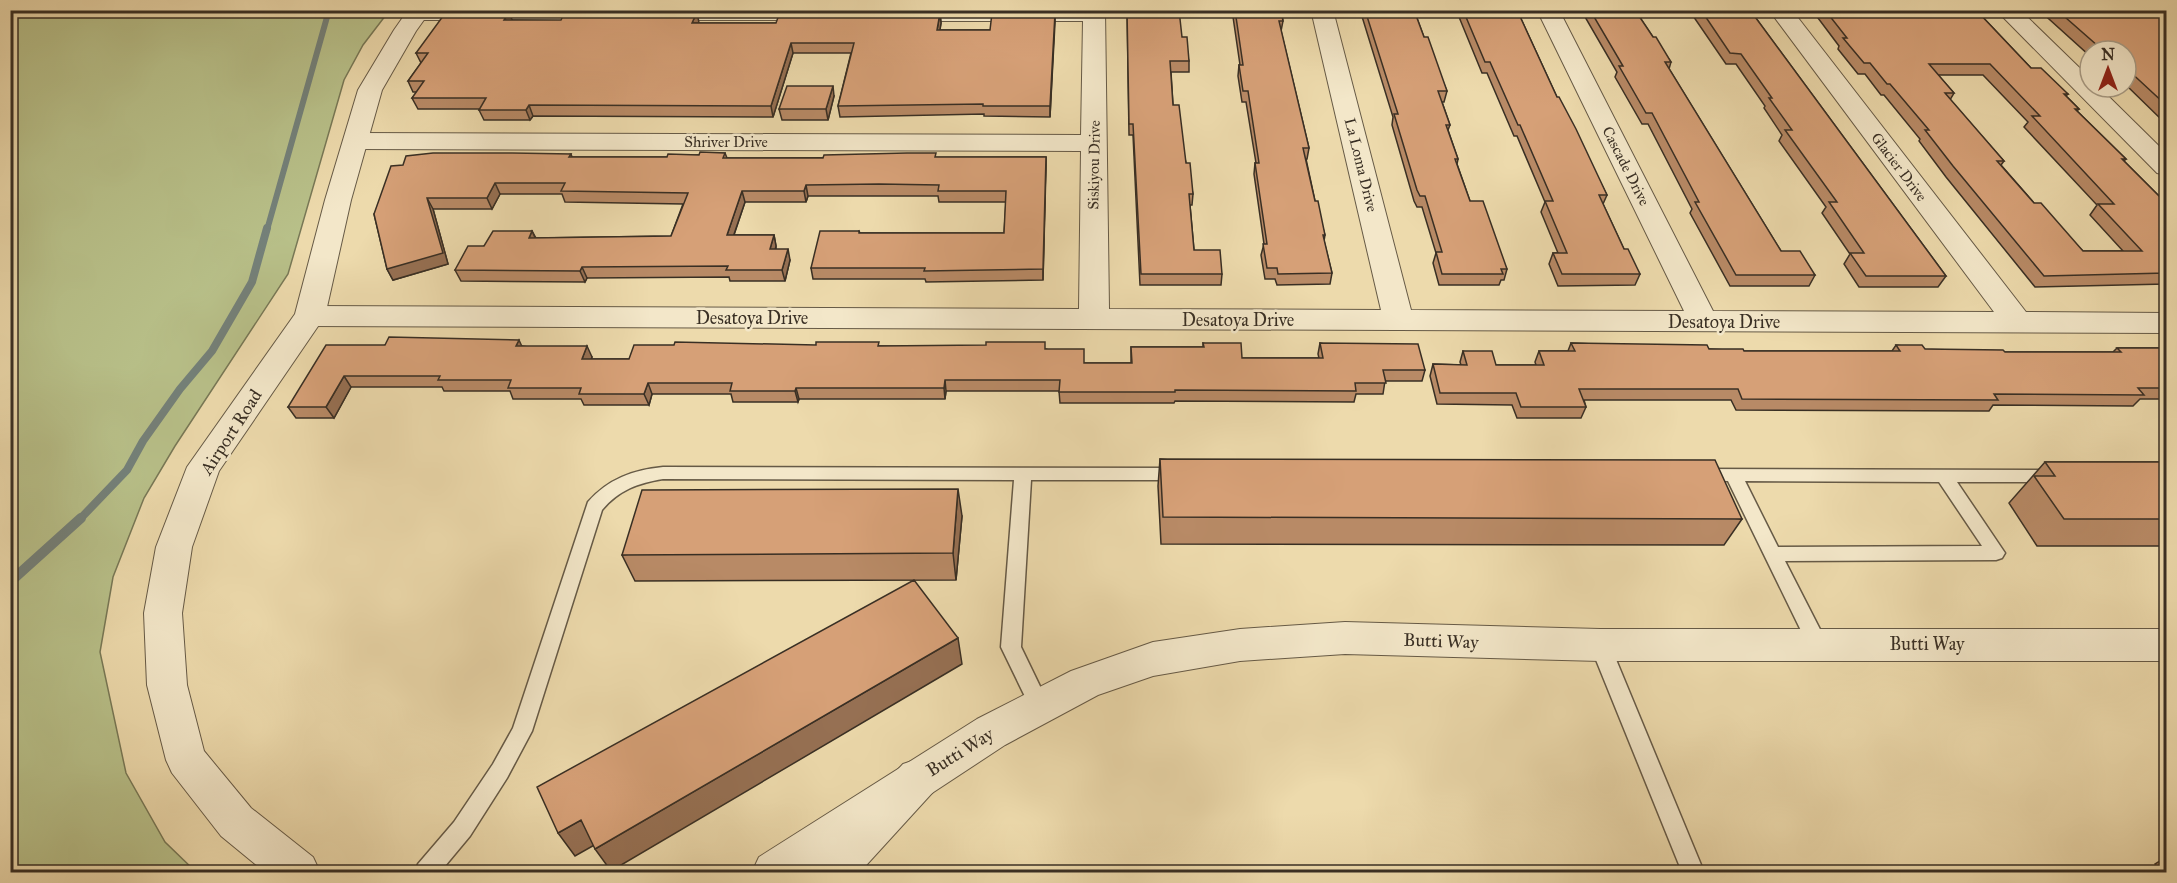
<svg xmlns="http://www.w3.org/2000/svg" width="2177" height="883" font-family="'IM FELL Great Primer',serif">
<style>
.green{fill:#b8c089;stroke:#787856;stroke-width:1.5}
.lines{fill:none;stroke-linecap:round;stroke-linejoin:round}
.stream-far2{stroke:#74817a;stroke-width:6}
.stream-far1{stroke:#74817a;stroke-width:8}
.stream{stroke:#74817a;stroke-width:10}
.service-casing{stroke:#665a46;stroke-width:3}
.minor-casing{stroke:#665a46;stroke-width:2}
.tertiary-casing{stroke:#665a46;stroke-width:2}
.service{fill:#f3e7c9;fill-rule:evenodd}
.minor{fill:#f3e7c9;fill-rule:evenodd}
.tertiary{fill:#f3e7c9;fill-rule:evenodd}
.wall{fill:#b88a66;stroke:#392f24;stroke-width:1.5;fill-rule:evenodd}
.shaded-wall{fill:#967053;stroke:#392f24;stroke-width:1.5}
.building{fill:#d6a077;stroke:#392f24;stroke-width:1.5;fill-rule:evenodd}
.labels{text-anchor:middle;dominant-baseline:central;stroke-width:5;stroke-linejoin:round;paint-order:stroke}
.far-street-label{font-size:15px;fill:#392f24;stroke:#f3e7c9}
.street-label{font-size:18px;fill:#392f24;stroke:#f3e7c9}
</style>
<rect width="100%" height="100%" fill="#eddaac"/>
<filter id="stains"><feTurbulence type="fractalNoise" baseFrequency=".00333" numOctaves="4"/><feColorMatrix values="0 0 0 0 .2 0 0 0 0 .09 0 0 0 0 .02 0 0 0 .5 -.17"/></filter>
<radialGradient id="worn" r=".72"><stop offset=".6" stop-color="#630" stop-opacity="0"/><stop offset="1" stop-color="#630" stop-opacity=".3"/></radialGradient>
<path class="green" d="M10,11H389L363,45L344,80L288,274L175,446L144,498L113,577L100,652L126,773L165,842L196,872H11Z"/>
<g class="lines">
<path class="stream-far2" d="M267,230L329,10"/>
<path class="stream-far1" d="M80,519L127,470L143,441L180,389L212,351L252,282L267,228"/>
<path class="stream" d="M10,582L81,518"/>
<defs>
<path id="service" d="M663,467L1181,468L1187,469L1189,474L1187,479L1181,480H1031L1021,647L1050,707L1047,713L1040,716L1033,713L1001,647L1014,480L663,479C638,483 619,490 602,510L532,731L507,778L470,836L440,872H415L418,864L454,822L493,764L513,728L588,502C608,479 633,470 663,467Z
M1699,469L2053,470L2059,471L2061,476L2059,481L2053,482H1957L2005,553L2002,558L1996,560L1785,561L1828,645L1825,651L1818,653L1811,651L1728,481L1693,480L1691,475L1693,470ZM1745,481L1939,482L1982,546L1778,547Z
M1600,637L1607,639L1610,645L1704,872H1682L1590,645L1593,639Z"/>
<path id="minor" d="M409,10H835L837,13L834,18L826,20H418L410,18L407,13Z
M886,10H1105L1109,309L1381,310L1311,10H1333L1411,310L1684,311L1537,10H1559L1713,311L1994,312L1769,10H1792L2026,312L2166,313V333L310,326L299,323L295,316L299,309L310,306L1079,309L1081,151L356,149L347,146L343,141L347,136L356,133L1081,135L1083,21H895L887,19L884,14Z
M1996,10H2020L2090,78V87H2099L2166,153V175L2157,173Z
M1345,622L1600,629H2166V661H1600L1345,654L1240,661L1153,676L1098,695L1005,745L812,872H752L759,857L977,719L1071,671L1153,642L1240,629Z"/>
<path id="tertiary" d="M408,10H431L416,31L382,90L351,200L325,316L219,471L192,547L182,613L187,685L204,751L251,808L313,857L320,872H265L221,836L172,773L166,760L147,685L144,613L156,547L187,467L295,314L325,200L358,90L394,30Z
M918,759L933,764L939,778L933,792L860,872H809L816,857L903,764Z"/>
</defs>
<use href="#service" class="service-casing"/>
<use href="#minor" class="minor-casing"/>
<use href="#tertiary" class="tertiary-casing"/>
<use href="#service" class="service"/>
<use href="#minor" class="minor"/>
<use href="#tertiary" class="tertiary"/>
</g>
<path class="wall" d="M1127,10L1182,37L1189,61V72H1171L1173,105L1193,194L1192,205H1190L1194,250L1222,274L1221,285H1140L1133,135H1129Z
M1232,10H1281L1283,21L1281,31L1309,148L1307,159H1306L1315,201L1325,235L1324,241L1332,273L1330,284L1277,285L1275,279H1265L1261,255L1264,244L1254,174L1255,163H1256L1246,102H1242L1238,76L1239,65H1240Z
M1360,10H1414L1424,37L1447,91L1444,102H1442L1450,125L1448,130L1458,159L1457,164L1470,201L1507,269L1504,280H1501L1499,285H1439L1433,263L1436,253L1422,207H1417L1414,201L1392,125L1393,117Z
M1454,10H1517L1557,97L1607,195L1603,204L1624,249L1640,274L1635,285L1558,286L1549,264L1553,253H1558L1541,212L1545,202L1517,136H1514L1487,73H1482L1459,17H1457Z
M1581,10H1635L1653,37L1671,62L1669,69L1781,251L1815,275L1809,286H1730L1690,213L1692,209L1648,124H1642L1615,77L1617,72Z
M1689,10H1750L1946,276L1938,287H1859L1844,264L1850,254L1822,213L1826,207L1779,141L1782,135L1764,108L1765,106L1736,64H1726Z
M1812,10H1976L2031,68L2068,94L2066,96L2079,109L2077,111L2126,159L2124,161L2166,203V284L2035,287L1946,177L1919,141L1920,139L1884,95H1881L1865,74H1858L1838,49L1839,46ZM1938,75H1983L2028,122L2024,127L2097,205L2090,215L2123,251H2083L2034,203L2001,165L2004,161L1950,100L1954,93Z
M2039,10H2166V124L2126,85V51H2090V56Z
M940,13L941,23L940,30H990L1055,13L1050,117L984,116V114L840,117L838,106L851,53H793L773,117L533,116L530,120H484L479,110L480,109H418L412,98L417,92H413L408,81L421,63L416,53L512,20L699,23H776Z
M834,96L828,120H782L779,109Z
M725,153L727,158L1046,157L1043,280L926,282L925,279H813L811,268L859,231L860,233H1004L1006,202H939L938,196H808L806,202H745L734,235H774L776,246V249L790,260L785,281H730L729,277L587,278L585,282L461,281L455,270L484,246L532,231L536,238L671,236L683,204L565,202L562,194H500L492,209H433L448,264L393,280L387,269L374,214L571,154L572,157H667Z
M1203,343L1242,358H1319L1318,354L1320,343L1425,370L1422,381H1385L1383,394H1356L1354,402L1175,401L1174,403H1060L1059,391H946L945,399H799L798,402H733L731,394H652L649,405H584L581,399H513L510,391H444L442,387H351L334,418H296L288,407L385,345L522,346L592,357L591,359H629L879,346L1046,349L1084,363H1131V347H1203Z
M1571,343L1709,349L1744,351H1892L1896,345L1925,349L2005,352H2113L2117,348H2166V399H2140L2133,406L1993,405L1989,411L1736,410L1731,400H1584L1586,407L1581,418H1517L1512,405L1437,404L1430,376L1433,364L1461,365L1460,362L1463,351L1496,365H1536L1535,362L1539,351H1568Z
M1160,459L1742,519L1724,545L1161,544L1158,486Z
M2045,462H2166V546H2037L2009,503Z
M962,516L956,580L635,581L622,555Z
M2166,857V873H2160L2155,864Z"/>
<path class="shaded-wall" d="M509,12L513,22L504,20Z
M697,12L699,23H692Z
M940,13L941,23L938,41L937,30Z
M1055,13V23L1050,117V106Z
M791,43L793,53L773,117L771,106Z
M833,86L834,96L828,120L826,109Z
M529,105L533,116L530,120L526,110Z
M1046,157V168L1043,280V269Z
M495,183L500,194L492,209L487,198Z
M806,185L808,196L806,202L804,191Z
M742,191L745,202L730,246L727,235Z
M427,198L433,209L448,264L393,280L387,269Z
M532,231L537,242L529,238Z
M774,235L776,246L773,260L770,249Z
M788,249L790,260L785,281L782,270Z
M582,267L587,278L585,282L580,271Z
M519,340L524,351L516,346Z
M587,346L592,357L587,370L582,359Z
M344,376L351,387L334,418L326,407Z
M945,380L946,391L945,399L944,388Z
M648,383L652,394L649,405L644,394Z
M796,388L799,399L798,402L795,391Z
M958,489L962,516L956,580L953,553Z
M958,638L962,664L611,871L595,849Z
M581,820L598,843L575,856L558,833Z"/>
<path class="building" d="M1127,10H1179L1182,37H1187L1189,61H1170L1173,105H1179L1186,163H1190L1193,194H1189L1194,250H1220L1222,274H1141L1133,124H1129Z
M1235,10H1281L1283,21H1279L1309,148H1303L1315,201H1318L1325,235H1323L1332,273L1278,274L1277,268H1267L1263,244H1267L1255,163H1259L1248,91H1243L1239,65H1243Z
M1365,10H1414L1424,37H1428L1447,91H1438L1450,125H1446L1458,159H1455L1470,201H1483L1507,269H1501L1503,274H1442L1436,252H1442L1425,196H1420L1417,190L1394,114H1398Z
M1463,10H1517L1557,97H1559L1576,129L1607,195H1599L1624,249H1628L1640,274H1562L1553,253H1567L1545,201H1553L1520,125H1518L1490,62H1485Z
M1590,10H1635L1653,37H1656L1671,62H1665L1781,251H1800L1815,275H1736L1695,202H1699L1652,113H1646L1619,66H1623Z
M1701,10H1750L1946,276H1866L1850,253H1864L1829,202H1837L1785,130H1792L1769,98H1772L1741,54L1730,53Z
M1825,10H1976L2031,68H2041L2068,94H2064L2079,109H2075L2126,159H2122L2166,203V273L2044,276L1953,166L1925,130H1929L1890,84H1887L1870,63H1864L1843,38H1847ZM1929,64H1990L2040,116H2032L2114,204H2098L2142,251H2083L2041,203H2034L1997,161H2004L1945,93H1954Z
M2057,10H2166V105L2126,68V51H2108L2102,46H2098Z
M446,12H509L504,20H561L565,12H697L692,23H776L780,12L940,13L937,30H990L992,13H1055L1050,106H983V104L838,106L854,43H791L771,106L529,105L526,110H479L486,98H412L424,81H408L428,53H416Z
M787,86H833L826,109H779Z
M700,152L725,153L723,158H823L824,155L907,153H936L935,157H1046L1043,269L924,271L925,268H811L820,231H859V233H1004L1006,191H938L939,185L879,184L806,185L804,191H742L727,235H774L770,249H788L782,270H726L728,266L582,267L580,271L455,270L468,246H484L493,231H532L529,238L671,236L688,193L561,191L565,183H495L487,198H427L443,253L387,269L374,214L391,166L403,165L406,156L433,153H512L571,154L569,157H667L668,154L699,155Z
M389,337L519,340L516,346H587L582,359H629L634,345H674L675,342L816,345V342H879L878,346L986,345V342H1045V349H1084V363H1132L1131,347H1204L1203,343H1241L1242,358H1323L1320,343L1418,344L1425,370H1383L1386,383H1355L1356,391L1175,390V392H1059L1060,380H945L944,388H796L795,391H730L732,383H648L644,394H579L581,388H508L511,380H438L440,376H344L326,407H288L326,345H385Z
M1571,343L1707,345L1709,349H1743L1744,351H1900L1896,345H1922L1925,349L2003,350L2005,352H2121L2117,348H2166V388H2138L2144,395L1994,394L1998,400L1742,399L1738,389H1579L1586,407H1521L1516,393H1440L1433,364L1467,365L1463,351H1492L1496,365H1544L1539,351H1575Z
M1160,459L1715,460L1742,519L1163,517Z
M2045,462H2166V519H2064L2034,476H2055Z
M958,489L953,553L622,555L642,490Z
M914,580L958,638L595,849L581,820L558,833L537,787Z"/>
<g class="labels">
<g class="far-street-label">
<text x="726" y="142">Shriver Drive</text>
<text transform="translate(1094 165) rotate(-89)">Siskiyou Drive</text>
<text transform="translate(1361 165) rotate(76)">La Loma Drive</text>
<text transform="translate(1626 166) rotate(63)">Cascade Drive</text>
<text transform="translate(1899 167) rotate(53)">Glacier Drive</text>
</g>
<g class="street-label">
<text x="752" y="318">Desatoya Drive</text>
<text x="1238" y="320">Desatoya Drive</text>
<text x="1724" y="322">Desatoya Drive</text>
<text transform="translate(231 432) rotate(-57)">Airport Road</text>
<text transform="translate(1441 641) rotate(2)">Butti Way</text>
<text x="1927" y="644">Butti Way</text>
<text transform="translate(960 752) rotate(-32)">Butti Way</text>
</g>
</g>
<rect width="2177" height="883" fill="none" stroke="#eddaac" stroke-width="36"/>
<rect x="12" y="12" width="2153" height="859" fill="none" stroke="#392f24" stroke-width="3"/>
<rect x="18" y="18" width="2141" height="847" fill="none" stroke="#392f24" stroke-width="1.5"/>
<g transform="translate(2108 69)"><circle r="28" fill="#f3e7c9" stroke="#a99d87" stroke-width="1.5"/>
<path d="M0-4.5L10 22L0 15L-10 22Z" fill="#8f2418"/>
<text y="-9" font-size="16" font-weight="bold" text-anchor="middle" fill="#392f24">N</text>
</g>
<rect width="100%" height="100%" filter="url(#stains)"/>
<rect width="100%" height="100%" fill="url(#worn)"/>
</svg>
